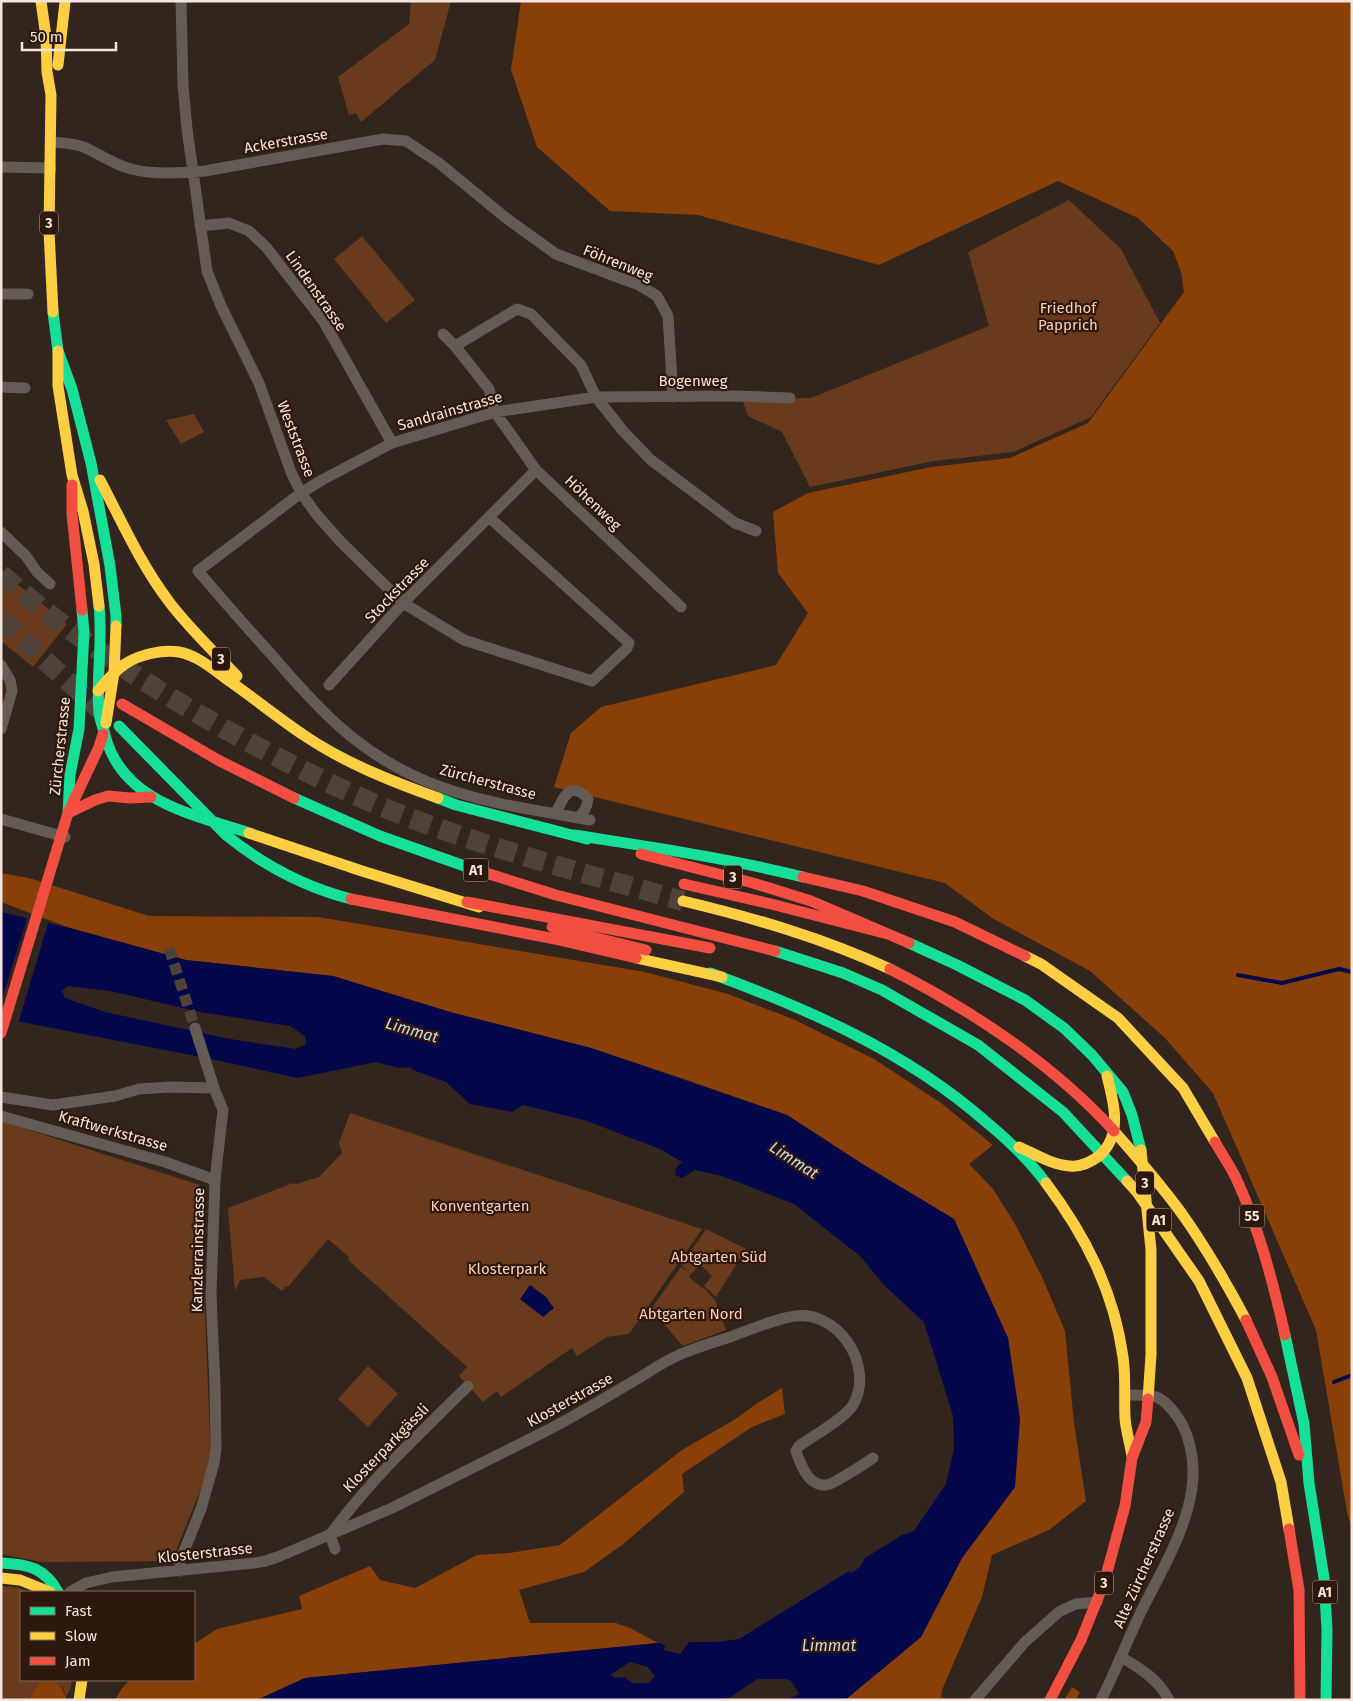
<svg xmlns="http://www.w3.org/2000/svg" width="1353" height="1701" font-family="'Fira Sans',sans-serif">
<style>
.green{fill:#6a3a1d}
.forest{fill:#883f08}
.water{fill:#04084a;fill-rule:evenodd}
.pier{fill:#31251e}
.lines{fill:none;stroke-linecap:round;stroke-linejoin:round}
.stream{stroke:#04084a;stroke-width:4}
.street-tunnel{stroke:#4e423b;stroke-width:11;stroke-dasharray:11 5.5;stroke-linecap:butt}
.highway-tunnel{stroke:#4e423b;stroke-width:20;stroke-dasharray:20 10;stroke-linecap:butt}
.street{stroke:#655b55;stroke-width:11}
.fast{stroke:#16e098;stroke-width:11}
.slow{stroke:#ffcf43;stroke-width:11}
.jam{stroke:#f24e42;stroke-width:11}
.labels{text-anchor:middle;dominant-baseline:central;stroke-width:4.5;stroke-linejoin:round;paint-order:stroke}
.shield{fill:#2e180c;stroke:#b9a89e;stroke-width:1}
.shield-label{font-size:14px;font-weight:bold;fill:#f5e5dd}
.street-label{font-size:15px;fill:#f5e5dd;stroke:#2e180c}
.park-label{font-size:15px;fill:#fecfb7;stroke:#2e180c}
.water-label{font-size:16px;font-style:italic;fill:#ccd7ec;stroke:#2e180c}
</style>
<rect width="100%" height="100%" fill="#31251e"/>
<path class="green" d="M411,1H451L435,60L361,122L356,113L349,115L338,77L409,24Z
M1069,200L1121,249L1160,323L1091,417L1013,452L934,461L810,487L782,432L748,416L742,399L811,398L989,326L968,252Z
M362,236L415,300L386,323L334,259Z
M194,414L204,432L181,444L166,420Z
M1,571L67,624L33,667L1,641Z
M350,1113L702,1229L629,1334L607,1337L577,1356L572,1348L501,1397L497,1391L483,1402L459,1376L467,1367L348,1260L349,1257L328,1239L288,1287L286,1286L282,1291L264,1277L240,1280L235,1291L228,1208L293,1183L296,1184L319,1177L342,1153L339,1143Z
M1,1121L200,1185L211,1463L172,1561L41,1562L1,1554Z
M706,1229L746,1249L716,1297L704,1286L712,1276L700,1265L691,1274L681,1265Z
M681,1267L691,1274L689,1277L702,1288L703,1287L715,1300L726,1330L683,1346L651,1309Z
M368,1366L398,1394L368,1427L338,1399Z
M1,1586L19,1588L28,1592H21V1680H42L28,1700H1Z
M52,1680H72L71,1687L66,1697L63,1688Z"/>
<path class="forest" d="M521,1H1352V1530L1347,1512L1316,1330L1213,1093L1165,1038L1090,971L992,918L945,883L554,787L571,733L601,707L776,665L808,613L778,573L773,512L808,493L931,467L1010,458L1088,423L1184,292L1181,272L1173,251L1138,218L1058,181L879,265L698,215L610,211L537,147L511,70Z
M1,873L29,878L149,916L318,917L645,972L728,994L795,1020L874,1059L941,1103L993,1145L969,1164L993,1189L1015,1224L1042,1277L1065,1331L1074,1423L1086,1501L1049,1530L992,1555L982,1597L942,1690L941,1700H845L921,1637L962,1558L1015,1487L1008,1338L954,1219L864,1165L787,1115L690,1081L591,1048L450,1012L333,976L186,960L70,928L1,902Z
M782,1388L785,1414L752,1427L682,1474L684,1492L622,1545L584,1572L519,1590L530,1623H616L630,1628L658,1643L305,1678L257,1700H115L120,1691L129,1680H194V1644L217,1629L302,1609L299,1596L370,1566L380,1580L415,1588L477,1555L509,1553L560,1545L682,1450L734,1420L756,1404Z
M42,1680C56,1680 61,1684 66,1697L65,1700H28Z
M1072,1687L1080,1692L1076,1700H1064Z"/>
<path class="water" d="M1,912L70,928L186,960L333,976L450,1012L591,1048L787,1115L864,1165L954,1219L1008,1338L1020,1419L1015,1487L962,1558L921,1637L845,1700H786L799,1694L791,1681L785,1679H757L731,1697L715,1700H257L305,1678L658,1643L665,1645L664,1650L680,1654L689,1642H716L739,1639L849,1571L851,1573L860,1567L865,1558L902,1535L914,1531L946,1484L954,1449L953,1416L924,1322L885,1286L860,1256L794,1204L722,1176L695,1170L682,1178L675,1175L676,1168L682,1162L660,1149L587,1121L523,1105L512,1112L470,1104L446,1082L413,1070L410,1067L399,1068L376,1062L298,1078L211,1059L1,1018ZM68,986L110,991L200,1012L290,1026L305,1036L306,1044L296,1049L230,1039L105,1012L65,998L62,991ZM630,1662L648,1667L655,1676L648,1683H633L624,1677L615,1678L610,1675Z
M530,1285L546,1297L554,1308L543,1317L520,1299Z"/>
<path class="pier" d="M28,916L49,920L18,1024L1,1020V1002Z"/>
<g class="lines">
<path class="stream" d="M1238,975L1282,983L1339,969L1352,972
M1334,1382L1352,1375"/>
<path class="street-tunnel" d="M169,948L195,1028"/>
<path class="highway-tunnel" d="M1,574C85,648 180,707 279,758C318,778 357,797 397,813C490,849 587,874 683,901
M1,619L31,648L110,719"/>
<path class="street" d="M181,1L183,85L187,129L207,271L221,306L259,383L291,472L301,493L317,515L340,541L403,603L464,640L592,681L627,648L629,643L490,518
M52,142C63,143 75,143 86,148C101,155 115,165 131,169C155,175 181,173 205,171L383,139L406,141L439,163L506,218L556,254L639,285L657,296L668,316L673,397
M1,167L51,168
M200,226L229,223L249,231L266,247L324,322L392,443
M1,294H28
M443,334L455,346
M1,387L25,388
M1,532L26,556L37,572L50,584
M681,607L536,470L495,412L489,389L455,346L517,309L531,314L581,365L596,397L623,431L651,460L735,523L756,531
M1,665L10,680L12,691L1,729
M329,685L403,603L536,470
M556,814C562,798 571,779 588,799C587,808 584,812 578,818
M1,819L65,837
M590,820C536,810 479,803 428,782C359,754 318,709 271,654C246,627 222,599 198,571L301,493L322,480L392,443L495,412L596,397L737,396L790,398
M1,1097L53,1105L115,1096L139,1089L170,1087L214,1088
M1,1116L165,1162L215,1180
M335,1549L330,1535C370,1480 420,1433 468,1386
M180,1571V1561L201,1509L214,1463L216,1448L215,1385L211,1295L215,1180L223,1110L214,1088L195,1028
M70,1592L86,1583L112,1577L254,1563L266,1561L280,1556L392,1508L544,1432C576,1416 608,1396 639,1378C652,1370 665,1361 679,1355C696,1347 715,1342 733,1336C752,1329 770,1321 790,1317C836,1306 876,1365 853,1405C844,1419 813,1436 799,1446L796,1451C800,1463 808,1486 825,1485C831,1485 838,1480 843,1477C853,1471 863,1465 873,1458
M1121,1657C1140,1668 1159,1680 1169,1700
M975,1700L1025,1642L1060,1611L1076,1604L1097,1602
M1101,1700C1115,1672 1126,1644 1139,1616C1167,1558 1215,1489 1182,1424C1176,1414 1167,1401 1156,1397C1147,1394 1135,1395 1125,1395"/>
<path class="fast" d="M53,312L58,351L72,389L91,463L110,566L116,616V626
M99,606C103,641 96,677 99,713C100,720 103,728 105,735C122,802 192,814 249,833
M119,726L226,835C263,865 305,887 351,899
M294,798L380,836L470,868
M438,798L456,805L587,839
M68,813L70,775L79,729L84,632L82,610
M574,835C650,847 727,858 803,877
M909,943L957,965L1025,1000L1064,1028L1092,1055L1123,1092L1132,1115L1141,1150
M775,951L843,973L882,990L978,1045L1063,1112L1127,1181
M710,973C808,1009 905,1051 985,1121C1007,1139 1029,1160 1046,1183
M1285,1335L1304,1424L1309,1483L1324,1578L1327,1630L1326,1700
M1,1563C28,1564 45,1568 58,1592"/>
<path class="slow" d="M41,1L46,37L47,72L51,95L49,231L53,312
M58,65L65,2
M58,351V386L72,475L83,511L94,564L99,606
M100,480C122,522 141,565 170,603C190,629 214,652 237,676
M98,691C106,682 114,671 125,664C138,655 163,649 179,652C197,655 214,670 228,680C254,698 278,718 305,736C345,763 393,782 438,798
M106,723L114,673L116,626
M249,833L362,871L479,907
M683,901C754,918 823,938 890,969
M1025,956L1041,964L1118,1018L1183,1088L1215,1142
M636,958L722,977
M1114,1131C1139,1160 1165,1189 1187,1221C1209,1253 1228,1286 1246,1320
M1019,1147C1035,1154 1052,1165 1070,1166C1080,1167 1091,1162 1099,1156C1123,1135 1114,1103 1107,1076
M1141,1150L1151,1250V1355L1148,1399
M1127,1181L1137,1192L1199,1281L1247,1378L1281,1482L1289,1529
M1046,1183C1085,1235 1114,1291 1123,1357C1126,1377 1124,1398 1125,1418C1126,1431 1130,1443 1132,1456
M1,1578L20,1580L50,1592
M79,1700L82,1680"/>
<path class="jam" d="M72,485V514L82,610
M122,704L218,760L294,798
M68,813L95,800L108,796L130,798L151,797
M641,854L753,883L811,901L909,943
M470,868L556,895L775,951
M803,877L863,891L955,922L1025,956
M684,884L771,904L888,934
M351,899L555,939L636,958
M467,902L710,948
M552,927L646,950
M890,969C973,1011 1051,1062 1114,1131
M1,1033L68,813L99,747L103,734
M1215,1142C1222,1154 1230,1166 1236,1178C1259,1228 1273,1282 1285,1335
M1246,1320L1272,1377L1299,1455
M1289,1529L1299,1590L1300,1700
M1050,1700L1081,1640L1104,1583L1125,1506L1132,1458L1146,1422L1148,1399"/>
</g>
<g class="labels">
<g class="shield">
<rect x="40" y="211.5" width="18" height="23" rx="4"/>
<rect x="212" y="647.5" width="18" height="23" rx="4"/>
<rect x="463.5" y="858.5" width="25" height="23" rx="4"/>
<rect x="724" y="865.5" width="18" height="23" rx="4"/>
<rect x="1136" y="1171.5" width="18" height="23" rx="4"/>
<rect x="1239.5" y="1204.5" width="25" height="23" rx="4"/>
<rect x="1146.5" y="1208.5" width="25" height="23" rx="4"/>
<rect x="1095" y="1571.5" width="18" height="23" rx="4"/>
<rect x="1312.5" y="1580.5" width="25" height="23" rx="4"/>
</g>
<g class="shield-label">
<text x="49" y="223">3</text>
<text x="221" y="659">3</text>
<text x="476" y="870">A1</text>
<text x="733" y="877">3</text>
<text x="1145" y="1183">3</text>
<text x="1252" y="1216">55</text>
<text x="1159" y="1220">A1</text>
<text x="1104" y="1583">3</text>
<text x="1325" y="1592">A1</text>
</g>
<g class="street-label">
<text transform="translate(286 141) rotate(-10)">Ackerstrasse</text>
<text transform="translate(618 263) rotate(22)">Föhrenweg</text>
<text transform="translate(316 291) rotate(55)">Lindenstrasse</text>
<text x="693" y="381">Bogenweg</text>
<text transform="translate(450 411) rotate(-16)">Sandrainstrasse</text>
<text transform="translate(296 439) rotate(69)">Weststrasse</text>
<text transform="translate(593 503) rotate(44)">Höhenweg</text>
<text transform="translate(397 590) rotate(-46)">Stockstrasse</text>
<text transform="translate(60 746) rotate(-84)">Zürcherstrasse</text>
<text transform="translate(488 782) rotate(15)">Zürcherstrasse</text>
<text transform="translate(113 1131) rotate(16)">Kraftwerkstrasse</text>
<text transform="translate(198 1250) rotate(-89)">Kanzlerrainstrasse</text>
<text transform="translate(570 1400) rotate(-29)">Klosterstrasse</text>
<text transform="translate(386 1448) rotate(-46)">Klosterparkgässli</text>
<text transform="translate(205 1553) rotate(-6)">Klosterstrasse</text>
<text transform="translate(1144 1568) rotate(-66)">Alte Zürcherstrasse</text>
</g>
<g class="park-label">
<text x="1068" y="308">Friedhof<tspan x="1068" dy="17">Papprich</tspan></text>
<text x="480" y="1206">Konventgarten</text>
<text x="719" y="1257">Abtgarten Süd</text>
<text x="507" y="1269">Klosterpark</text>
<text x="691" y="1314">Abtgarten Nord</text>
</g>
<g class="water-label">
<text transform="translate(412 1030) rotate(16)">Limmat</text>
<text transform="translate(794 1160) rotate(33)">Limmat</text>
<text x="829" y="1645">Limmat</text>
</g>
</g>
<rect width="1353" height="1701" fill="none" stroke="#f5e5dd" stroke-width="5"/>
<rect x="20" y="1591" width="175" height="90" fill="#2e180c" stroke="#7e6a60"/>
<rect x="30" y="1607" width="25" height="8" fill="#16e098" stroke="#7e6a60"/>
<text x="65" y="1616" font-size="15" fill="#f5e5dd">Fast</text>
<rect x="30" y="1632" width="25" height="8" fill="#ffcf43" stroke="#7e6a60"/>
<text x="65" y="1641" font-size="15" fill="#f5e5dd">Slow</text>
<rect x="30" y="1657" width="25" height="8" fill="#f24e42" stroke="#7e6a60"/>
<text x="65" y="1666" font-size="15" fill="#f5e5dd">Jam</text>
<path d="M22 42v8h94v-8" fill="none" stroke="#f5e5dd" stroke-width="2.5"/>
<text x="30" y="42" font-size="15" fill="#f5e5dd" stroke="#2e180c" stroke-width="4" paint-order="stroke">50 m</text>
</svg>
